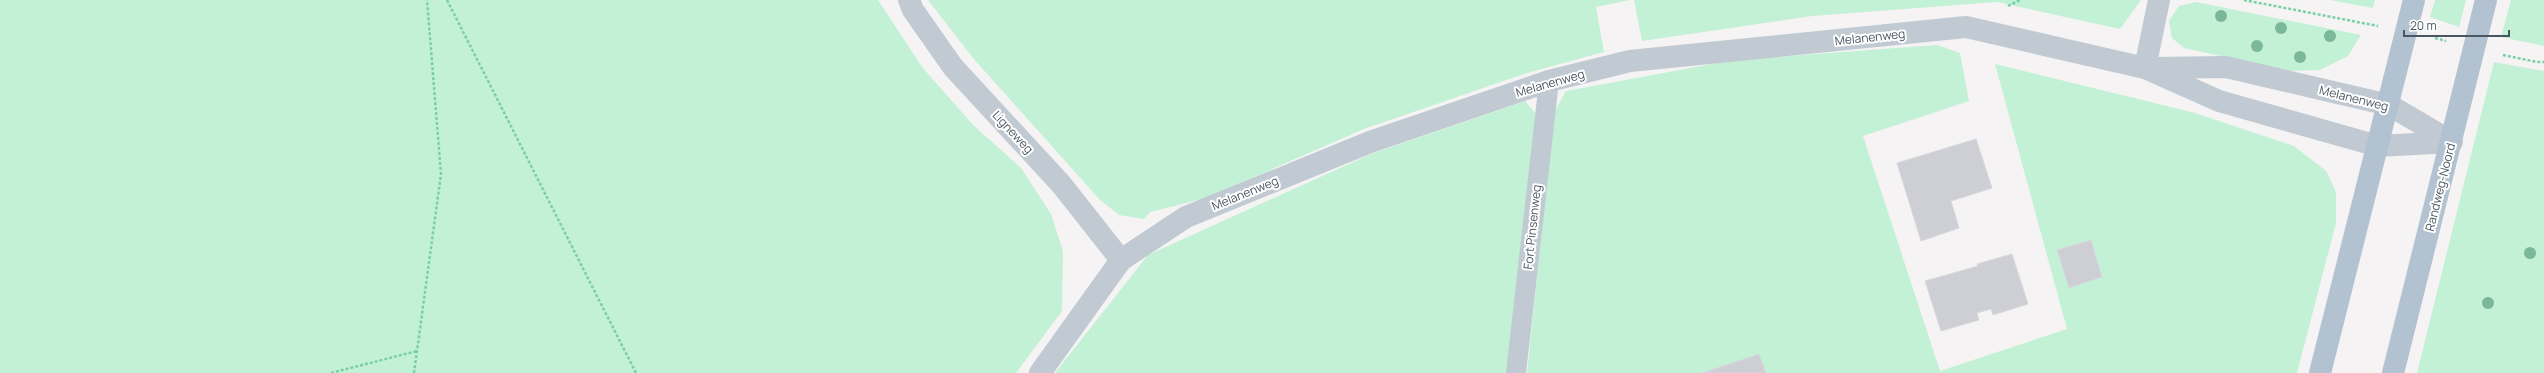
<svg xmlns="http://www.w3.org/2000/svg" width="2544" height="373" font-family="Manrope,sans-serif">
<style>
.green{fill:#c3f1d5}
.building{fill:#cdcfd5;stroke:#d7d9de}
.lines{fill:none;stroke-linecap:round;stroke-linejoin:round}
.path{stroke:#7ad0a6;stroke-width:2.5;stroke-dasharray:3 2;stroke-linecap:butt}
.service{stroke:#c1cad2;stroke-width:20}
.minor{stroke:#c1cad2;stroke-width:22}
.tertiary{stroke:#c1cad2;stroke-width:22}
.primary{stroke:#b3c2d1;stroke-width:22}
.tree{fill:#7bb799}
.labels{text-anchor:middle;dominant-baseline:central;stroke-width:4;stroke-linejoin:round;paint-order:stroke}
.street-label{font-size:12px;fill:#4a5661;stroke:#fff}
</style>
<rect width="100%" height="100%" fill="#f5f3f3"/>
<path class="green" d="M0,0H878L922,67L974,126L1021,168L1051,214L1063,251L1062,311L1016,373H0Z
M928,0H1630L1596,7L1604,52L1527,73L1364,129L1206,198L1150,212L1144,219L1119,215L1099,199L973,58Z
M1634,0H2141L2120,29L1997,2L1812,16L1642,41Z
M2330,0H2375L2373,8Z
M2435,0H2466L2459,27L2430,17Z
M2511,0H2544V46L2501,37Z
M2196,2L2361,35L2348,56L2320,70L2288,71L2184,48L2172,38L2169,21L2179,6Z
M1937,45L1960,53L1969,101L1863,136L1940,371L2067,329L1995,64L2195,113L2294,146L2326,171L2336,192V223L2297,373H1527L1554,113L1566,91L1734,60Z
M2494,62L2544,71V373H2417Z
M1525,101L1536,114L1507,373H1055L1148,255L1371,154Z"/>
<path class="building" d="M1976,139L1992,188L1951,201L1959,228L1921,241L1897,163Z
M2091,240L2102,277L2069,288L2057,250Z
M2012,254L2028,304L1993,315L1991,309L1977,313L1979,320L1941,331L1925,281L1978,266L1977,264Z
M1759,354L1766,373H1702Z"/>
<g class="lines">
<path class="path" d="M447,0L636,373
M2244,0L2378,26
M2008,6L2020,0
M2435,38L2446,41
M2503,55L2537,62H2544
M331,373L417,351
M414,373L441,174L427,0"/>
<path class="service" d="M1516,373L1549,81"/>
<path class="minor" d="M2145,68L2159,0
M1040,373L1121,260"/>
<path class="tertiary" d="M909,0L913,10L953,67L1061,184L1121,260L1186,217L1370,142L1549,81L1630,61L1966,27L2145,68L2219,101L2378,146L2452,142
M2152,68L2226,67L2389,105L2452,142"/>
<path class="primary" d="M2320,373L2414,0
M2393,373L2486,0"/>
</g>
<g class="tree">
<circle cx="2221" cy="16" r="6"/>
<circle cx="2281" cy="28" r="6"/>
<circle cx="2330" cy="36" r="6"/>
<circle cx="2257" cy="46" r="6"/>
<circle cx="2300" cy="57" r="6"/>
<circle cx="2530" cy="253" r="6"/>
<circle cx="2488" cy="303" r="6"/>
</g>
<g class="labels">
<g class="street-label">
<text transform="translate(1870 37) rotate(-6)">Melanenweg</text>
<text transform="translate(1550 83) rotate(-16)">Melanenweg</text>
<text transform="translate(2354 98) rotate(14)">Melanenweg</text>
<text transform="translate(1013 132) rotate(47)">Ligneweg</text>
<text transform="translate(2440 187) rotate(-76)">Randweg-Noord</text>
<text transform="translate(1245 193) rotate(-22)">Melanenweg</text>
<text transform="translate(1532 227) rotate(-84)">Fort Pinsenweg</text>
</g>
</g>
<path d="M2404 30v6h105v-6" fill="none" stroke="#4a5661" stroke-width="2"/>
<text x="2410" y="30" font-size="12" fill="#4a5661" stroke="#ffffff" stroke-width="3" paint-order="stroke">20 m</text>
</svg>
